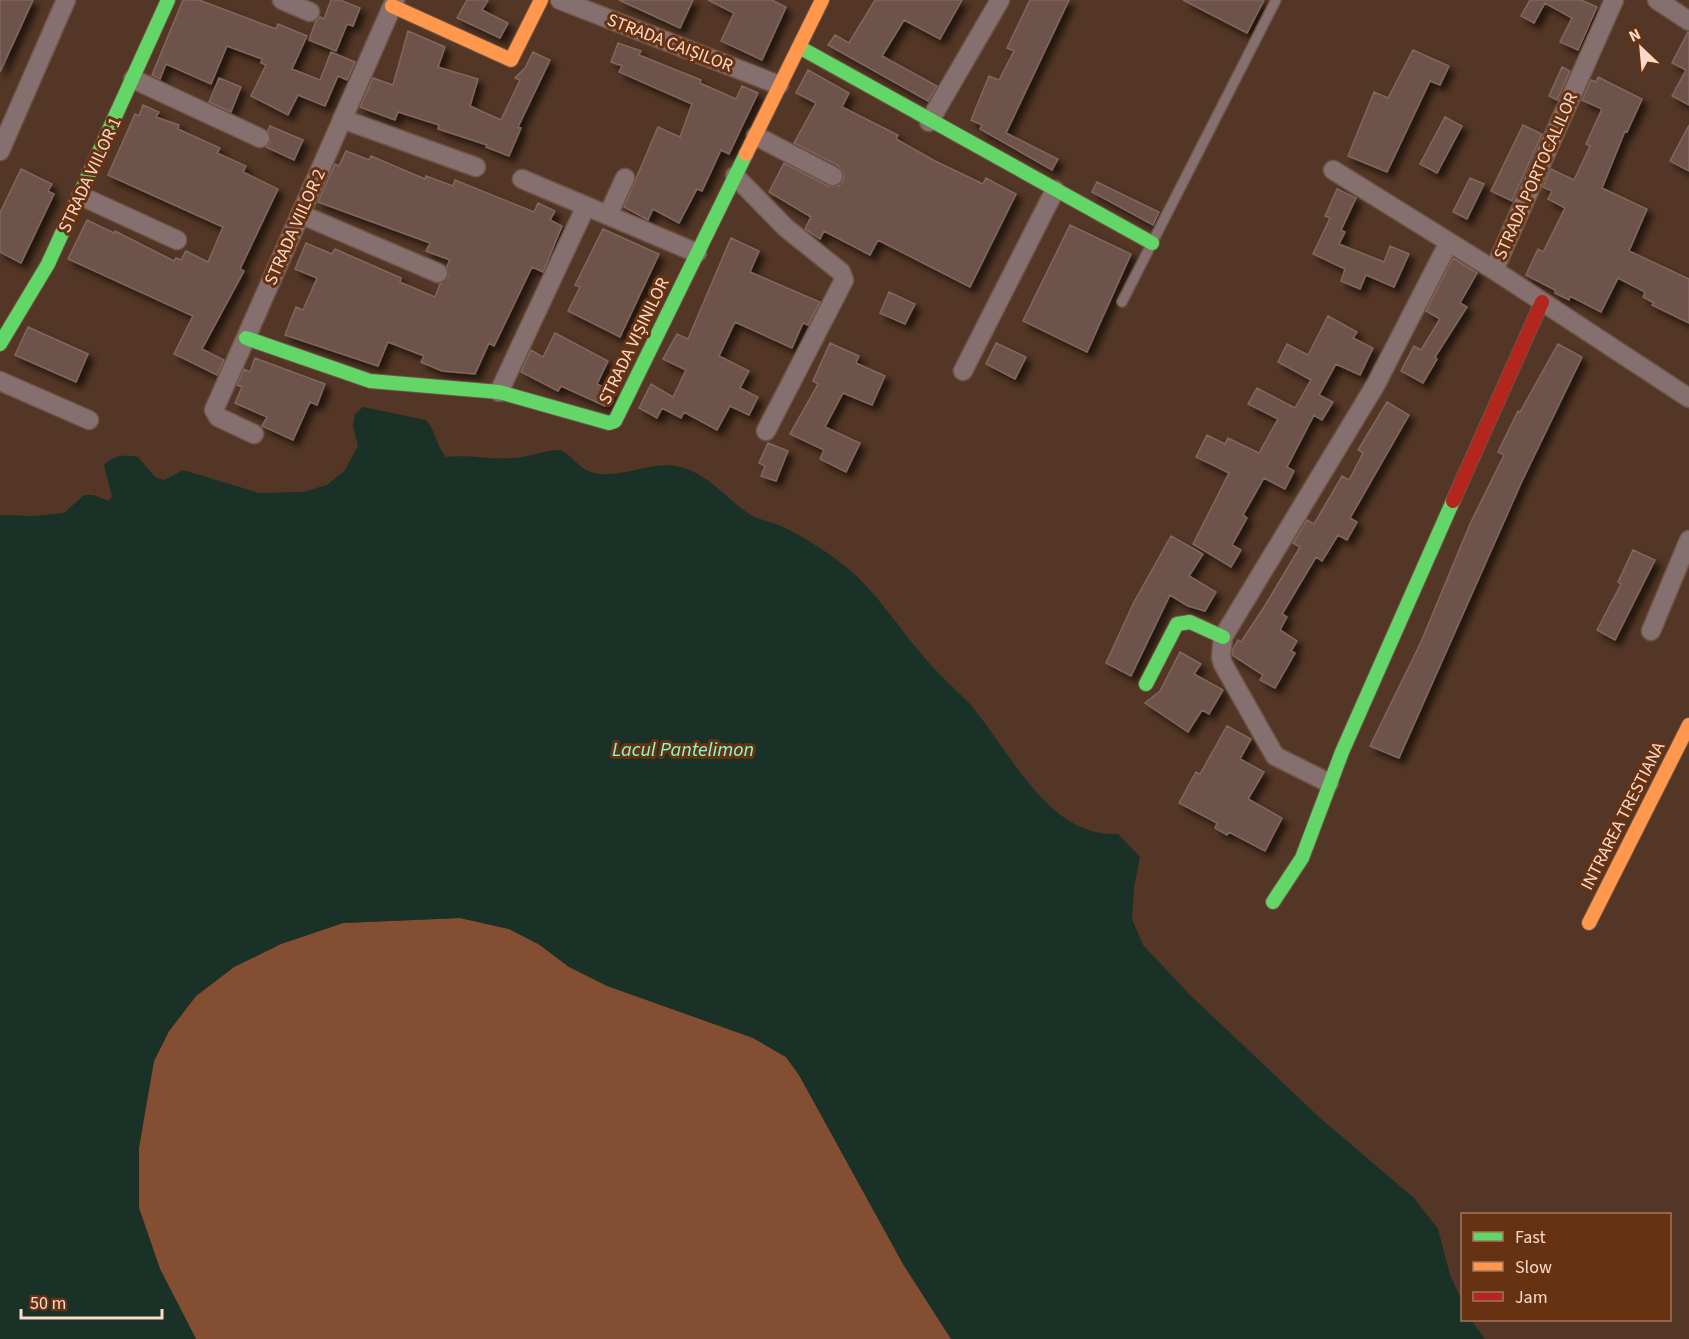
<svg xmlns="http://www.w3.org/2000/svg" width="1689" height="1339" font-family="'Source Sans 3',sans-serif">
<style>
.green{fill:#834e32}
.water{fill:#193126}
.building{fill:#6d5249;stroke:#81675d;stroke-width:1.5;filter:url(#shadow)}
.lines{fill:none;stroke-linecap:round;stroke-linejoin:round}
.lane-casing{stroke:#6e5446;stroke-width:12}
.street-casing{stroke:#6e5446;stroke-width:21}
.fast-casing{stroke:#6e5446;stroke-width:16}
.slow-casing{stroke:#6e5446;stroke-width:16}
.jam-casing{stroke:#6e5446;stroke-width:16}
.lane{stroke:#86706f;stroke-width:9}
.street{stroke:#86706f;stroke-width:18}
.fast{stroke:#63d668;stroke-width:14}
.slow{stroke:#ff974d;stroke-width:14}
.jam{stroke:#b3261e;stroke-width:14}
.labels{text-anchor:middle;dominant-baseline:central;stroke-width:6;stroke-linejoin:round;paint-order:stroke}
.street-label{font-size:18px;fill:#fbdaca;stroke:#663212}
.water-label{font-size:20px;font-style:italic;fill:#80ffd3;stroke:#663212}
</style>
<defs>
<filter id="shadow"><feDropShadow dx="5.5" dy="5.5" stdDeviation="3" flood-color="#0009"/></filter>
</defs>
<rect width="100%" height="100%" fill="#533625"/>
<path class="green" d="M460,918L509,929L540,945L569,967L753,1038L786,1057L799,1075L903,1264L951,1339H196L160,1269L139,1208V1148L146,1102L154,1061L169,1031L196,996L234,967L281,944L343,923Z"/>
<path class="water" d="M363,407L426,420C436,431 436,446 446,457C469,454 491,460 514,458C524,458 552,449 558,450C571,452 577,468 591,472C620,481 650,459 680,467C709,474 727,500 751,515C760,520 771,522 781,526C804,537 831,554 850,570C878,595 899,628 923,656C937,673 953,687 968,702C1009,748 1047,838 1118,834L1140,857L1134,887L1132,919L1143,945L1191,996L1320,1118L1414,1198L1438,1229L1450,1275L1462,1301V1320H1471L1485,1339H951L903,1264L799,1075L786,1057L753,1038L607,986L569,967L540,945L509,929L460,918L343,923L281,944L234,967L196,996L169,1031L154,1061L139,1148V1208L160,1269L196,1339H0V515L34,516L64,513L84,495H93L109,501L112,497L104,465C115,454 124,455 138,457L155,477L164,480L183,470L259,493L303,492L327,485L345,470L358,446L353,426L355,414Z"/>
<path class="building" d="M0,0H33L0,72Z
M183,0H199L276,29L278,24L307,36L292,69L320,80L331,52L355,62L347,80L338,76L325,106L298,95L288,115L251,96L266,65L261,63L262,59L227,46L211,84L166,64L160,79L152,75Z
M331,0H340L360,8L353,26L347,24L336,51L309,40L316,21L320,17L324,19Z
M467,0H488L482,10L508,23L500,38L457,18Z
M619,0H693L680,28Z
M708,0H772L786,7L762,60L721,41L734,13Z
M875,0H962L940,39L904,20L882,56L937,86L928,101L828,45L835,35L849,43Z
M1030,0H1069L1006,133L1058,159L1052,170L980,129L982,125L971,120L989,76L999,80L1014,51L1007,48Z
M1183,0H1264L1247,33Z
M1530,0H1581L1597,7L1578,50L1560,42L1572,18L1545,3L1534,23L1521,16Z
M408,31L445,47L438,67L478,79L470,106L501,120L520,80L515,78L525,68L533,52L550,60L518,127L521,128L509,156L486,147L487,145L438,129L439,125L398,112L395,120L360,107L373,78L393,85Z
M1688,32H1689V105L1672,96L1686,70L1672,63Z
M618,43L641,51L639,55L701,80L700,83L736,99L742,86L758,93L729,154L721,150L702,191L697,189L679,223L653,209L648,220L624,207L658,127L680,137L692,104L619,72L622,66L611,62Z
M1413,50L1449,66L1440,85L1430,81L1387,172L1348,156L1374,92L1388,98Z
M1562,67L1570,71L1557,100L1549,96Z
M808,70L849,93L842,107L898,135L896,139L935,161L983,184L986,178L1016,194L970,287L878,240L870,255L824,231L820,239L805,229L811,217L769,192L784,163L828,186H839L843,181L844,175L839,166L794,143L816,103L796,93Z
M1598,77L1642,99L1627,132L1625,131L1602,188L1647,209L1629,251L1689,279V323L1652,305L1654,303L1643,297L1645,292L1618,278L1601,312L1570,296L1569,300L1555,293V290L1526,275L1538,249L1543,252L1565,208L1548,199L1552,191L1543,187L1551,169L1574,180L1590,146L1586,144L1602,109L1582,100L1591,80L1596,82Z
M219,78L241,87L231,112L209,102Z
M143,105L159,112L156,117L179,125L178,129L220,148L217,153L246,166L243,172L278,189L240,269L244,271L202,349L224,360L217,375L174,354L193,316L68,259L87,220L114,233L115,231L174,261L176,258L181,260L186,251L208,262L223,227L108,175L135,114L139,116Z
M1445,117L1462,126L1437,173L1420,164Z
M1523,125L1542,134L1512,201L1491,191Z
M1689,125V171L1670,161Z
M270,126L303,140L294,160L266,147L270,142L268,130Z
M346,151L369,160L371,156L425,179L426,176L453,186L455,180L534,212L538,203L555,211L550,220L562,226L543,272L532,267L494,346L489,343L475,374L442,371L421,362L424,356L388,342L378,366L285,335L296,307L303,310L317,278L295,269L306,243L332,254L335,249L401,278L400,282L435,297L440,284L448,277L447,266L450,260L426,251L430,243L318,202L335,164L339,166Z
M21,169L52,184L48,191L54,194L21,263L0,252V213Z
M1470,178L1484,184L1467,219L1453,212Z
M1097,182L1159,212L1153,225L1092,192Z
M1337,189L1356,198L1341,230L1345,232L1339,244L1384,262L1390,246L1409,254L1394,287L1366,275L1360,289L1341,281L1345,269L1313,254L1330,218L1325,216Z
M1070,225L1131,254L1087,352L1023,321Z
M603,229L659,254L620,337L568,311L580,287L575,285Z
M731,238L759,251L750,272L820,302L808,325L803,323L792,348L735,322L719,356L749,371L740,388L758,397L749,415L730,406L717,430L684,412L681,418L662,408L657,418L639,408L651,384L673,397L686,370L663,359L677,334L688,339Z
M1453,258L1477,273L1460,303L1467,307L1435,357L1437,359L1423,383L1401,371L1414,346L1421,350L1440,319L1426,311Z
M889,292L915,304L905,324L880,313Z
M1328,316L1357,332L1353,338L1373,348L1360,375L1336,364L1319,395L1333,402L1322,420L1314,415L1287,467L1294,471L1285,489L1264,478L1243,515L1247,518L1232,545L1241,550L1231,567L1193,544L1229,473L1196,457L1207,435L1225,444L1228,438L1259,453L1278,419L1248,404L1257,388L1295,408L1311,380L1278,362L1287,344L1308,355Z
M28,327L88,354L76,382L15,355Z
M555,333L608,361L597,384L612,391L605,406L561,386L558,391L521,372L531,350L543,357Z
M830,343L859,356L856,363L885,376L872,405L843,393L825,427L860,443L846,472L820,459L824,450L790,434L818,384L813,381Z
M996,343L1026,357L1015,379L986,364Z
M1558,344L1582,357L1522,481L1399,758L1370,746L1421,642L1470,524L1504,455L1498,452L1518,411L1520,412Z
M255,358L325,384L317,405L310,402L293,440L262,426L267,417L235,403L242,387L237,385L244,369L250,372Z
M1387,402L1409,415L1350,518L1357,522L1347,540L1338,535L1322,561L1316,557L1282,614L1287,617L1280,630L1297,641L1291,651L1295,653L1275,688L1260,680L1263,675L1232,655L1233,649L1238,640L1241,642L1266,604L1300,547L1293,543L1307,520L1314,524L1342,476L1349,480L1363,453L1358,450Z
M768,443L788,451L776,481L761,476L765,466L759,463Z
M1171,536L1203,554L1189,576L1216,592L1205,611L1188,606L1170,595L1131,676L1106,663L1134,602Z
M1633,550L1655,560L1615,640L1597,630L1621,584L1618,582Z
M1180,652L1201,664L1194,674L1223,690L1209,714L1202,710L1188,732L1145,703L1160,691Z
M1227,726L1251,739L1240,759L1264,772L1248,799L1282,818L1265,851L1229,832L1227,835L1215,828L1217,823L1179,803L1196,772L1200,774Z"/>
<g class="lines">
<defs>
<path id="lane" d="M1122,302L1276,0"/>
<path id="street" d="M282,0L310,12
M560,0L779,85
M1657,0L1689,21
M133,79L260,138
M342,119L476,167
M929,122L1000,0
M756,136L833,176
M0,151L66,0
M1333,170L1494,270L1689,398
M735,176L786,228L841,272L844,280L766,431
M522,179L697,253
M81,196L177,240
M300,214L438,273
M608,215L625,178
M1494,270L1614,0
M963,371L1055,190
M0,381L89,420
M499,392L586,206
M254,434L218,417L214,410L395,0
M1651,631L1689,540
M1329,783L1275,756L1223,664L1221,657L1223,637L1376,384L1449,242"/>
<path id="fast" d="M799,47L1152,243
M246,338L370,381L499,392L609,423L615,421L746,154
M0,344L48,264L168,0
M1146,684L1177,624L1190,622L1223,637
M1273,902L1302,858L1342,752L1453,501"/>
<path id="slow" d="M392,6L511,60L541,0
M746,154L822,0
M1589,923L1689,725"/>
<path id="jam" d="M1453,501L1542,302"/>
</defs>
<use href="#lane" class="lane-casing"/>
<use href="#street" class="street-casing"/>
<use href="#fast" class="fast-casing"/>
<use href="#slow" class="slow-casing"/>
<use href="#jam" class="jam-casing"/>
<use href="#lane" class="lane"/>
<use href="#street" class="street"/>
<use href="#fast" class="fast"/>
<use href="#slow" class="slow"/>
<use href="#jam" class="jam"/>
</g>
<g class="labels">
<g class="street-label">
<text transform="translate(670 43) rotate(21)">STRADA CAIȘILOR</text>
<text transform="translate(90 175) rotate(-65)">STRADA VIILOR 1</text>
<text transform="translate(1536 176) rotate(-66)">STRADA PORTOCALILOR</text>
<text transform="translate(295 227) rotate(-66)">STRADA VIILOR 2</text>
<text transform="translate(634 341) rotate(-64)">STRADA VIȘINILOR</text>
<text transform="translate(1623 816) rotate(-63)">INTRAREA TRESTIANA</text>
</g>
<g class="water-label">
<text x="683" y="750">Lacul Pantelimon</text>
</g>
</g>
<rect x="1461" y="1213" width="210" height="108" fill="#663212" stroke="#a2755c" stroke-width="1.5"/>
<rect x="1473" y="1232" width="30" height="9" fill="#63d668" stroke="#a2755c" stroke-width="1.5"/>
<text x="1515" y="1243" font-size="18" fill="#fbdaca">Fast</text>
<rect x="1473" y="1262" width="30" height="9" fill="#ff974d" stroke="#a2755c" stroke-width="1.5"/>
<text x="1515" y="1273" font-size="18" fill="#fbdaca">Slow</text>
<rect x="1473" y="1292" width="30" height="9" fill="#b3261e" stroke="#a2755c" stroke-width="1.5"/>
<text x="1515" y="1303" font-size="18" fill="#fbdaca">Jam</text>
<g transform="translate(1641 48) rotate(334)" stroke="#663212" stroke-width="4.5" paint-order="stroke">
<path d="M0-4.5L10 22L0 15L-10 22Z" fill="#fbdaca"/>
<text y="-9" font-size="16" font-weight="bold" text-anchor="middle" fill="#fbdaca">N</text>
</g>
<path d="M21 1309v9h141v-9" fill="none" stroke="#fbdaca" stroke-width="3"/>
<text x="30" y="1309" font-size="18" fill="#fbdaca" stroke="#663212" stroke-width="4.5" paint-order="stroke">50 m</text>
</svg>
